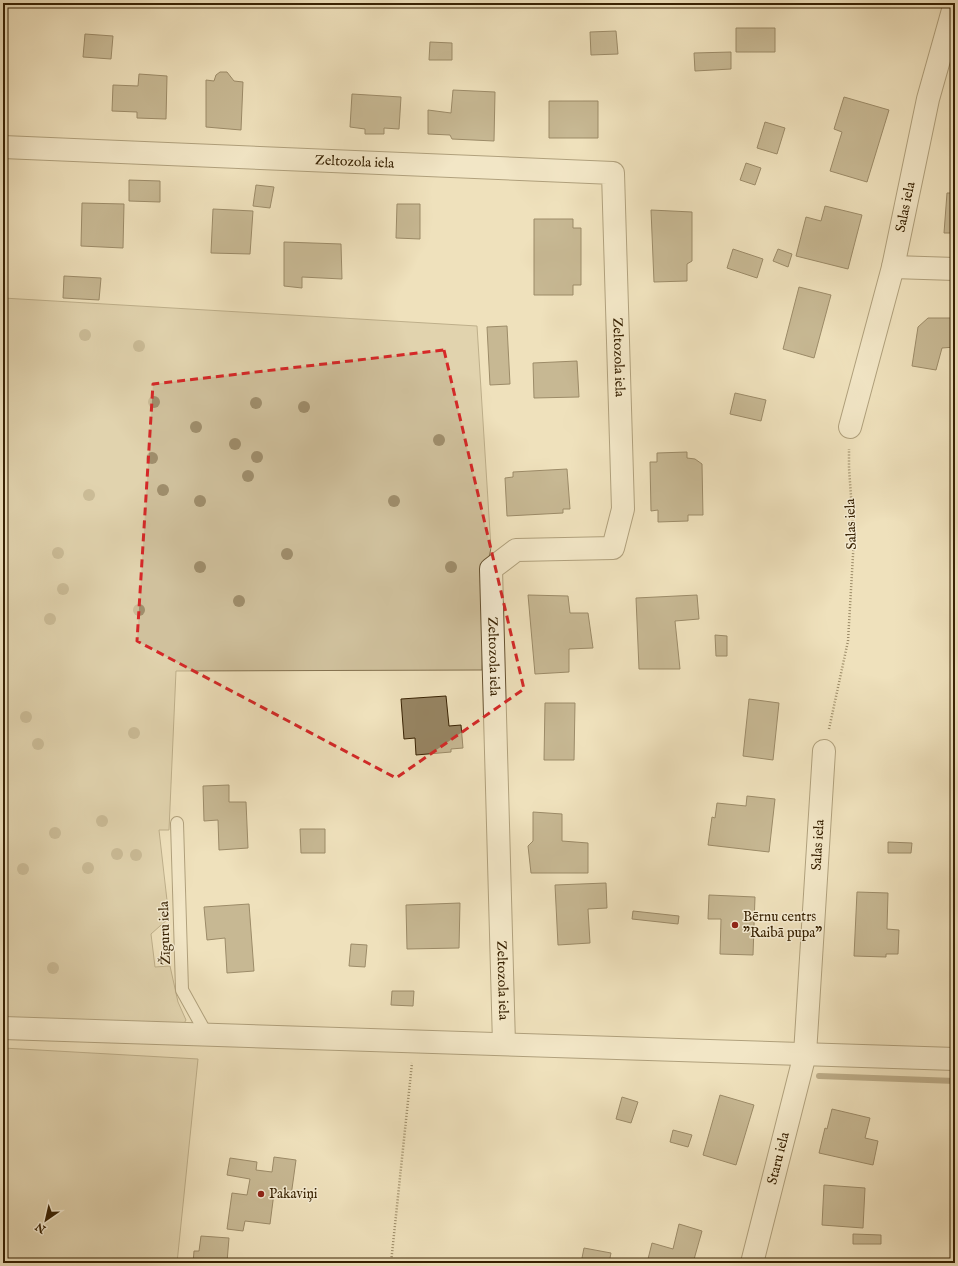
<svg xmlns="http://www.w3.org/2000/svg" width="958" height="1266" font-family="'IM FELL English',serif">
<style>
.green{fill:#d0c19d;stroke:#847250}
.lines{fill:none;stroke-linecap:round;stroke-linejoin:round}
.stream{stroke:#816e4c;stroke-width:6}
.building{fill:#978563;stroke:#382203}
.service-casing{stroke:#665231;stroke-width:14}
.minor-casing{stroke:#665231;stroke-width:24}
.path{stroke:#382203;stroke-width:2.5;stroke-dasharray:1 2;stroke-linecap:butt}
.service{stroke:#f5ecd3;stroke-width:12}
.minor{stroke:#f5ecd3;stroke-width:22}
.tree{fill:#9f8e6c}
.marked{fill:none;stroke:#d62828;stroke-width:3;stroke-dasharray:8 5;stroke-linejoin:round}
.poi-dot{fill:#8f2418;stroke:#f5ecd3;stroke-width:1.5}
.labels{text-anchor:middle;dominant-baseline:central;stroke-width:3;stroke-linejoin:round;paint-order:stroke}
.street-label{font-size:14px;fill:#382203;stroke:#f5ecd3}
.poi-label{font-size:14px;fill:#382203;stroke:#f5ecd3;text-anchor:start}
</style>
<rect width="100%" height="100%" fill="#efe1bc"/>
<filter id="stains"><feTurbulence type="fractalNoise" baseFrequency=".005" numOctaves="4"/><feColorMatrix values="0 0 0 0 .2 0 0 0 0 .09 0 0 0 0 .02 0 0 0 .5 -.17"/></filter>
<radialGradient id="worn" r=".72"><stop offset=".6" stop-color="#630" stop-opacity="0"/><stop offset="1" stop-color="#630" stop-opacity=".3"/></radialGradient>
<path class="green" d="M3,298L477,326L491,548L484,581L482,670L176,671L169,830H159L169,918L151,934L155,967L170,966L178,1002L186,1020L183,1025L3,1019Z
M3,1048L198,1059L177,1263H3Z"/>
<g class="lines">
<path class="stream" d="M819,1076L955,1081"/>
</g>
<path class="building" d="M736,28H775V52H736Z
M616,31L618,54L591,55L590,32Z
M85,34L113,36L111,59L83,57Z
M430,42L452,43V60H429Z
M731,52V69L695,71L694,53Z
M220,72H227L234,81L243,82L241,130L206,127V80L214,81L216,75Z
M139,74L167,76L166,119L137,118V112L112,111L113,85L138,86Z
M453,90L495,92L494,141L452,139L450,135L428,134V110L451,113Z
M352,94L401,97L399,129L384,128V134H365V129L350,127Z
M844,97L889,110L867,182L830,171L842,132L834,129Z
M549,101H598V138H549Z
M765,122L785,128L777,154L757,148Z
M746,163L761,168L755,185L740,180Z
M129,180L160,181V202L129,201Z
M256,185L274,187L270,208L253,206Z
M947,193H955V233H944Z
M82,203L124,204L123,248L81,246Z
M397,204H420V239L396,238Z
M825,206L862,215L848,269L796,256L806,217L821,221Z
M213,209L253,211L250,254L211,253Z
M651,210L692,212V261L687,264V281L654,282Z
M534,219H573V228H581V285H573V295H534Z
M284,242L341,244L342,279L302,277V288L284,286Z
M733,249L763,259L757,278L727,268Z
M778,249L792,254L788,267L773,261Z
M64,276L101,278L99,300L63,298Z
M799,287L831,295L814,358L783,349Z
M928,318H955V347L942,348L936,370L912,366L918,327Z
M507,326L510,384L490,385L487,327Z
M577,361L579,397L534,398L533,363Z
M735,393L766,400L761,421L730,414Z
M687,452V458L695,459L702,464L703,515H688V521L658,522V510L651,511L650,462H657V453Z
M567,469L570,509H563V513L507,516L505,478L513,477V472Z
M528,595L568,596L570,613H588L593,648L569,649V672L535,674Z
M697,595L699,619L675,621L680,669H639L636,598Z
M715,635L727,636V656H716Z
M446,696L449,726L461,725L463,748L451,749V752L416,755L415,738L404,739L401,699Z
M749,699L779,703L773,760L743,756Z
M545,703H575L574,760H544Z
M229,785V802H246L248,848L219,850L218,820L204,821L203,786Z
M747,796L775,799L769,852L708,845L712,817L715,818L717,803L746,806Z
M533,812L562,814V841L588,843V873H531L528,846L533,841Z
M300,829H325V853H301Z
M888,842L912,843L911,853H888Z
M606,883L607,908L588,909L590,943L558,945L555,885Z
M857,892L888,893L887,929L899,930L898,954H886V957L854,956Z
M709,895L755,897L753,955L720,954L721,919H708Z
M460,903L459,948L407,949L406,905Z
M249,904L254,971L227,973L225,938L207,940L204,907Z
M633,911L679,916L678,924L632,919Z
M351,944L367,945L365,967L349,966Z
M392,991H414L413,1006L391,1005Z
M720,1095L754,1105L736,1165L703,1155Z
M622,1097L638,1102L631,1123L616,1119Z
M832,1109L870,1118L865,1138L878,1141L873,1165L819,1153L825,1128L827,1129Z
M673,1130L692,1135L688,1147L670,1142Z
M274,1157L296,1160L291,1196L274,1193L270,1224L245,1221L243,1231L227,1229L232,1193L247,1195L250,1179L227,1175L230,1158L257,1162L256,1170L272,1172Z
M824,1185L865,1188L863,1228L822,1225Z
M679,1224L702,1231L693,1263H647L652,1243L673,1249Z
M853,1234L881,1235V1244H853Z
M201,1236L229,1238L227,1262L216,1261V1263H193L194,1251H199Z
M584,1248L611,1253L609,1263H581Z"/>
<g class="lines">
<defs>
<path id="service" d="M177,823L182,990L207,1035"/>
<g id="minor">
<path id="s1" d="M3,147L613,173L623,509L613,548L516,550L491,569L504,1044"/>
<path d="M893,267L955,269"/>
<path id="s2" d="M850,427L893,267L928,99L955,3"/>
<path d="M3,1028L955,1059"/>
<path id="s3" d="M752,1263L805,1054L824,751"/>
</g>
</defs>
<use href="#service" class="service-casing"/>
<use href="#minor" class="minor-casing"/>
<path class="path" d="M829,729L848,641L854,538L849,468V449
M391,1263L412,1063"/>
<use href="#service" class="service"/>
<use href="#minor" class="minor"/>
</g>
<g class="tree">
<circle cx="85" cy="335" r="6"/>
<circle cx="139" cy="346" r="6"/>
<circle cx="154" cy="402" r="6"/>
<circle cx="256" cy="403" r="6"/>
<circle cx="304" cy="407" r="6"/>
<circle cx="196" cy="427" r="6"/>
<circle cx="439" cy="440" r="6"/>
<circle cx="235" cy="444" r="6"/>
<circle cx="257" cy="457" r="6"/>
<circle cx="152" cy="458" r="6"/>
<circle cx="248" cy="476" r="6"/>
<circle cx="163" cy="490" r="6"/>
<circle cx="89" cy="495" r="6"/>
<circle cx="200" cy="501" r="6"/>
<circle cx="394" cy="501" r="6"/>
<circle cx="58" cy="553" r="6"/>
<circle cx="287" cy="554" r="6"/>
<circle cx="200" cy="567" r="6"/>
<circle cx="451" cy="567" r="6"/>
<circle cx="63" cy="589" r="6"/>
<circle cx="239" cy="601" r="6"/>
<circle cx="139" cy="610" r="6"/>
<circle cx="50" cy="619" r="6"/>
<circle cx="26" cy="717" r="6"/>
<circle cx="134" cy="733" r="6"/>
<circle cx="38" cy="744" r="6"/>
<circle cx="102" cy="821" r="6"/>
<circle cx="55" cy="833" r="6"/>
<circle cx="117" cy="854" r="6"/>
<circle cx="136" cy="855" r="6"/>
<circle cx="88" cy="868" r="6"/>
<circle cx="23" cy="869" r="6"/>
<circle cx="53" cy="968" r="6"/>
</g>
<path d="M0 0H958V1266H0ZM444,350L524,689L396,778L137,641L153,384Z" fill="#efe1bc" fill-opacity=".55" fill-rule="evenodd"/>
<path class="marked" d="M444,350L524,689L396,778L137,641L153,384Z"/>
<g class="poi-dot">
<circle cx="735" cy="925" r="4"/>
<circle cx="261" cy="1194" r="4"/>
</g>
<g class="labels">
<g class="street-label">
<text stroke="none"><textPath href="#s1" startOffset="352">Zeltozola iela</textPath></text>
<text stroke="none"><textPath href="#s2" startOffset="227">Salas iela</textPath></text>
<text stroke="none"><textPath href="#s1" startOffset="795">Zeltozola iela</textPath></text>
<text transform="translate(851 524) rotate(-92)">Salas iela</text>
<text stroke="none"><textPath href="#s1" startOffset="1203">Zeltozola iela</textPath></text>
<text stroke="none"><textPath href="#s3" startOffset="425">Salas iela</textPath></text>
<text transform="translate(165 933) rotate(-92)">Žīguru iela</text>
<text stroke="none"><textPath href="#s1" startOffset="1527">Zeltozola iela</textPath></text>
<text stroke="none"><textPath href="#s3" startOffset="108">Staru iela</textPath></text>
</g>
<g class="poi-label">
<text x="743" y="917">Bērnu centrs<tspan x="743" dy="16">"Raibā pupa"</tspan></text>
<text x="269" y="1194">Pakaviņi</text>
</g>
</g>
<rect width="958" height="1266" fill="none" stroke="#efe1bc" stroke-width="16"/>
<rect x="4" y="4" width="950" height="1258" fill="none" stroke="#382203" stroke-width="2"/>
<rect x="8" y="8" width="942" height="1250" fill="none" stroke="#382203"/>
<g transform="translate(46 1220) rotate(214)" stroke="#f5ecd3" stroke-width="3" paint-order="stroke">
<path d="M0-3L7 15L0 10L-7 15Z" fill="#382203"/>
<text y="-6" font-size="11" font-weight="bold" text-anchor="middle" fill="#382203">N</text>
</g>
<rect width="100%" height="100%" filter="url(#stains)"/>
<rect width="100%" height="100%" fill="url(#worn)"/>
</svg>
